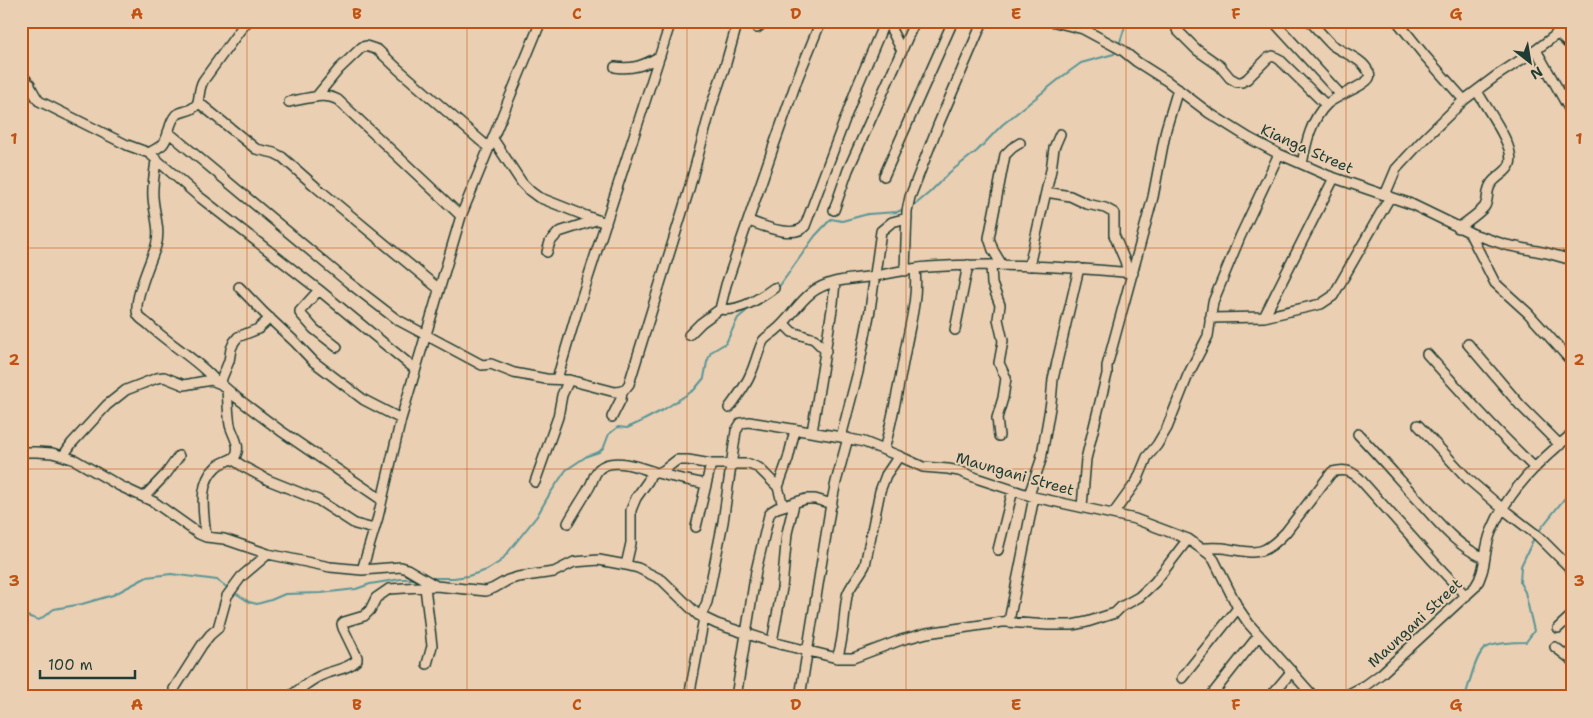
<svg xmlns="http://www.w3.org/2000/svg" width="1593" height="718" font-family="'Shantell Sans',sans-serif">
<style>
.lines{fill:none;stroke-linecap:round;stroke-linejoin:round}
.stream{stroke:#599697;stroke-width:2}
.minor-casing{stroke:#1f3d34;stroke-width:12}
.minor{stroke:#ebcfb2;stroke-width:9}
.grid{fill:none;stroke:#c05314;stroke-width:1;stroke-opacity:0.55}
.labels{text-anchor:middle;dominant-baseline:central;stroke-width:4;stroke-linejoin:round;paint-order:stroke}
.street-label{font-size:15px;fill:#1f3d34;stroke:#ebcfb2}
.neatline{fill:none;stroke:#c05314;stroke-width:2}
.grid-label{font-size:16px;text-anchor:middle;font-weight:bold;fill:#c05314}
</style>
<rect width="100%" height="100%" fill="#ebcfb2"/>
<filter id="ink" filterUnits="userSpaceOnUse"><feTurbulence type="fractalNoise" baseFrequency=".02" numOctaves="2"/><feDisplacementMap in="SourceGraphic" scale="10" xChannelSelector="R" yChannelSelector="G"/><feConvolveMatrix kernelMatrix="1 2 1 2 8 2 1 2 1" color-interpolation-filters="sRGB"/></filter>
<g filter="url(#ink)">
<g class="lines">
<path class="stream" d="M1119,45L1125,26L1124,21
M911,206L917,203L929,193L950,172L977,151L1002,125L1063,76L1081,63L1114,54L1117,49
M776,291L815,236L831,219L842,221L868,214L897,212L904,209
M1538,532L1572,489
M430,578H454L468,576L487,570L501,561L537,516L549,495L566,470L587,456L599,452L604,447L609,434L618,427L627,428L638,423L663,410L694,390L704,378L707,362L711,352L726,343L738,318L751,307
M234,592L249,602L257,604L271,600L285,594L321,593L356,589L370,584L401,579H415
M21,614L39,620L54,609L82,604L113,595L147,577L171,574L217,580L228,588
M1465,697C1469,685 1475,657 1484,649C1491,643 1516,642 1526,642L1534,631L1525,592L1520,583L1521,566L1535,536"/>
<defs>
<path id="minor" d="M887,21L902,51
M1051,21L1083,29L1122,50L1137,62L1167,81L1209,113L1249,138L1279,154L1329,176L1411,204L1473,234L1506,245L1547,253L1572,260
M1273,21L1340,94
M1397,21L1425,56L1464,100
M757,28L766,21
M1177,30L1197,50L1220,66L1230,78L1237,82H1242L1247,79L1268,58L1273,56L1279,59L1326,105
M1557,33L1572,47
M1536,50L1572,114
M615,67C632,70 645,65 660,56
M21,74C30,82 32,92 39,101L127,145L149,153L197,195L319,290L415,369
M21,97L30,84
M316,97L339,69L362,47L366,46L378,50L398,69L489,148
M198,102L256,149L274,153L282,157L316,187L439,289
M289,102C304,99 324,92 338,100L461,216
M168,132L348,282L396,319L482,365L491,364L514,373L546,379L569,380L615,392C622,392 625,390 629,384L688,193L712,104L726,63L738,21
M493,139L522,183L530,191L538,197L586,216L606,223
M149,153C153,150 159,148 163,144C170,136 168,123 176,115C183,110 192,112 197,104C200,99 198,90 203,81L240,30L248,21
M156,159C155,172 152,184 153,197C154,214 161,230 156,246C151,261 132,302 138,315C140,319 146,322 149,325C170,345 197,359 216,381
M1302,164C1306,143 1311,119 1327,104C1336,96 1366,85 1369,78C1370,76 1370,73 1368,71C1362,58 1342,53 1331,44C1324,37 1317,29 1310,21
M884,176L953,21
M1046,192L1070,196L1087,204L1105,208L1114,213V235L1125,261L1128,273
M1385,195L1396,169L1421,142L1464,100L1496,76L1536,50L1553,37L1568,21
M834,210L848,170L915,21
M749,221C763,226 794,239 805,226L857,87L885,21
M1458,228C1464,224 1483,210 1485,206C1489,198 1486,191 1491,184C1496,176 1507,173 1510,164C1516,147 1486,108 1477,91
M1469,232L1495,283L1528,313L1572,362
M547,252L550,242L559,232L596,220
M991,265L992,284L1000,305L998,319L1003,341L999,363L1006,378L1003,398L997,418L999,436
M1002,265L993,250L989,238L1005,155L1012,148L1020,143
M1029,266L1051,170L1054,148L1060,134
M905,271L907,211L910,197L939,123L983,21
M239,287L264,313L295,342L314,362L364,400L401,419
M319,290L300,311V313L314,329L337,347
M720,309L726,285L773,148L798,77L821,21
M1264,317L1334,178
M1210,318L1264,317L1321,304L1333,296L1390,197
M784,324L792,332L814,339L826,351
M955,330L968,265
M689,335L701,323L720,309C739,312 759,299 774,288
M1468,344L1520,405L1560,445
M1427,354C1462,393 1497,432 1535,468
M557,379L576,315L671,21
M221,384L222,378L229,361L231,349L234,342L238,337L258,329L270,318
M729,408C737,397 746,386 751,373C756,362 758,351 763,341C766,337 770,335 775,331C789,320 797,304 811,293C829,279 854,279 876,276C893,273 911,268 928,267C996,262 1065,267 1133,273
M612,417L621,399L622,392
M1418,425L1468,479L1503,509L1538,536L1572,570
M812,432L833,303L835,282
M1358,434C1378,455 1398,478 1418,500C1438,522 1457,547 1485,558
M841,437L858,372L870,310L881,231L892,222L907,218
M884,450C893,417 899,385 905,352C910,323 918,299 915,269
M21,452H37L52,453L63,456L75,460L120,486L154,502L199,534L206,537L224,539L268,554L330,567L362,570L401,567L407,569L436,586L486,591L494,588L508,580L518,577L554,572L574,562L599,560L626,565L638,568L662,580L698,615L717,624L772,642L837,658H853L901,640L927,633L1009,621L1034,497
M63,456L72,443L107,405L126,390L157,378L164,377L184,385L211,380L221,384L237,398L281,431L382,500
M232,459L244,467L268,480L318,500L355,524L374,529
M658,473L664,470L677,460H688L711,464H749L759,468L778,487
M535,482L558,417L562,395L569,380
M1029,495L1041,460L1051,402L1053,379L1079,268
M144,497L166,474L179,456
M783,506L778,487L788,459L795,430
M1082,507L1086,459L1107,374V366L1153,197L1166,129L1178,89
M1113,514L1137,481L1147,457L1157,445L1167,428L1188,375L1208,336L1213,302L1240,237L1279,154
M568,523C575,510 583,499 590,486C593,481 594,474 599,469C614,455 645,470 661,474C676,478 691,481 706,484
M696,527L711,464
M206,537C204,514 197,484 216,467C222,461 232,461 236,455C241,445 232,434 230,425C228,413 228,401 227,390
M1201,548C1210,548 1220,547 1229,549C1259,554 1264,555 1286,532L1332,472C1344,469 1350,470 1359,478L1433,561L1466,596
M998,550L1013,490
M626,565L631,543V510L636,498L648,481L652,471
M362,570L378,517L401,419L461,216L541,21
M425,587L432,646L427,664
M701,616L707,602L723,522L736,431L741,423L749,422L841,437L864,442L899,456L923,467L948,469L959,471L979,479L1034,497L1135,519L1188,539L1209,554L1214,560L1238,608L1249,624L1314,697
M1007,622L1048,625H1072L1087,622L1115,613L1121,607L1139,597L1155,582L1188,539
M1558,628L1572,615
M772,642L782,588L787,533L794,504
M1555,647L1572,660
M837,658C845,637 843,617 847,596C848,588 861,574 865,565L880,491L886,475L899,456
M1182,678L1238,608
M174,689L202,645L210,635L218,628L227,596L241,577L268,554
M289,697C299,690 309,681 320,676C332,670 347,670 357,660V657L343,628L342,624L344,622L364,616L370,610L376,598L389,589L436,586
M689,697L704,618
M736,697L756,571L769,515L772,511L777,508L806,499H815L832,504
M800,697L830,510L836,482L848,438
M1210,697L1259,635
M1270,697L1292,671
M1343,697L1366,685L1381,674L1475,587C1487,570 1483,551 1491,532C1507,492 1539,461 1572,434"/>
</defs>
<use href="#minor" class="minor-casing"/>
<use href="#minor" class="minor"/>
</g>
</g>
<path class="grid" d="M247,21V697M467,21V697M687,21V697M906,21V697M1126,21V697M1346,21V697M21,248H1572M21,469H1572"/>
<g class="labels">
<g class="street-label">
<text transform="translate(1307 149) rotate(24)">Kianga Street</text>
<text transform="translate(1015 474) rotate(16)">Maungani Street</text>
<text transform="translate(1415 623) rotate(-43)">Maungani Street</text>
</g>
</g>
<rect width="1593" height="718" fill="none" stroke="#ebcfb2" stroke-width="55"/>
<g transform="translate(1530 62) rotate(149)" stroke="#ebcfb2" stroke-width="4" paint-order="stroke">
<path d="M0-4L9 19L0 12L-9 19Z" fill="#1f3d34"/>
<text y="-8" font-size="14" font-weight="bold" text-anchor="middle" fill="#1f3d34">N</text>
</g>
<path d="M40 670v8h95v-8" fill="none" stroke="#1f3d34" stroke-width="2.5"/>
<text x="48" y="670" font-size="15" fill="#1f3d34" stroke="#ebcfb2" stroke-width="4" paint-order="stroke">100 m</text>
<rect x="28" y="28" width="1538" height="662" class="neatline"/>
<g class="grid-label">
<text x="137" y="19">A</text>
<text x="357" y="19">B</text>
<text x="577" y="19">C</text>
<text x="796" y="19">D</text>
<text x="1016" y="19">E</text>
<text x="1236" y="19">F</text>
<text x="1456" y="19">G</text>
<text x="14" y="144">1</text>
<text x="1579" y="144">1</text>
<text x="14" y="365">2</text>
<text x="1579" y="365">2</text>
<text x="14" y="586">3</text>
<text x="1579" y="586">3</text>
<text x="137" y="710">A</text>
<text x="357" y="710">B</text>
<text x="577" y="710">C</text>
<text x="796" y="710">D</text>
<text x="1016" y="710">E</text>
<text x="1236" y="710">F</text>
<text x="1456" y="710">G</text>
</g>
</svg>
